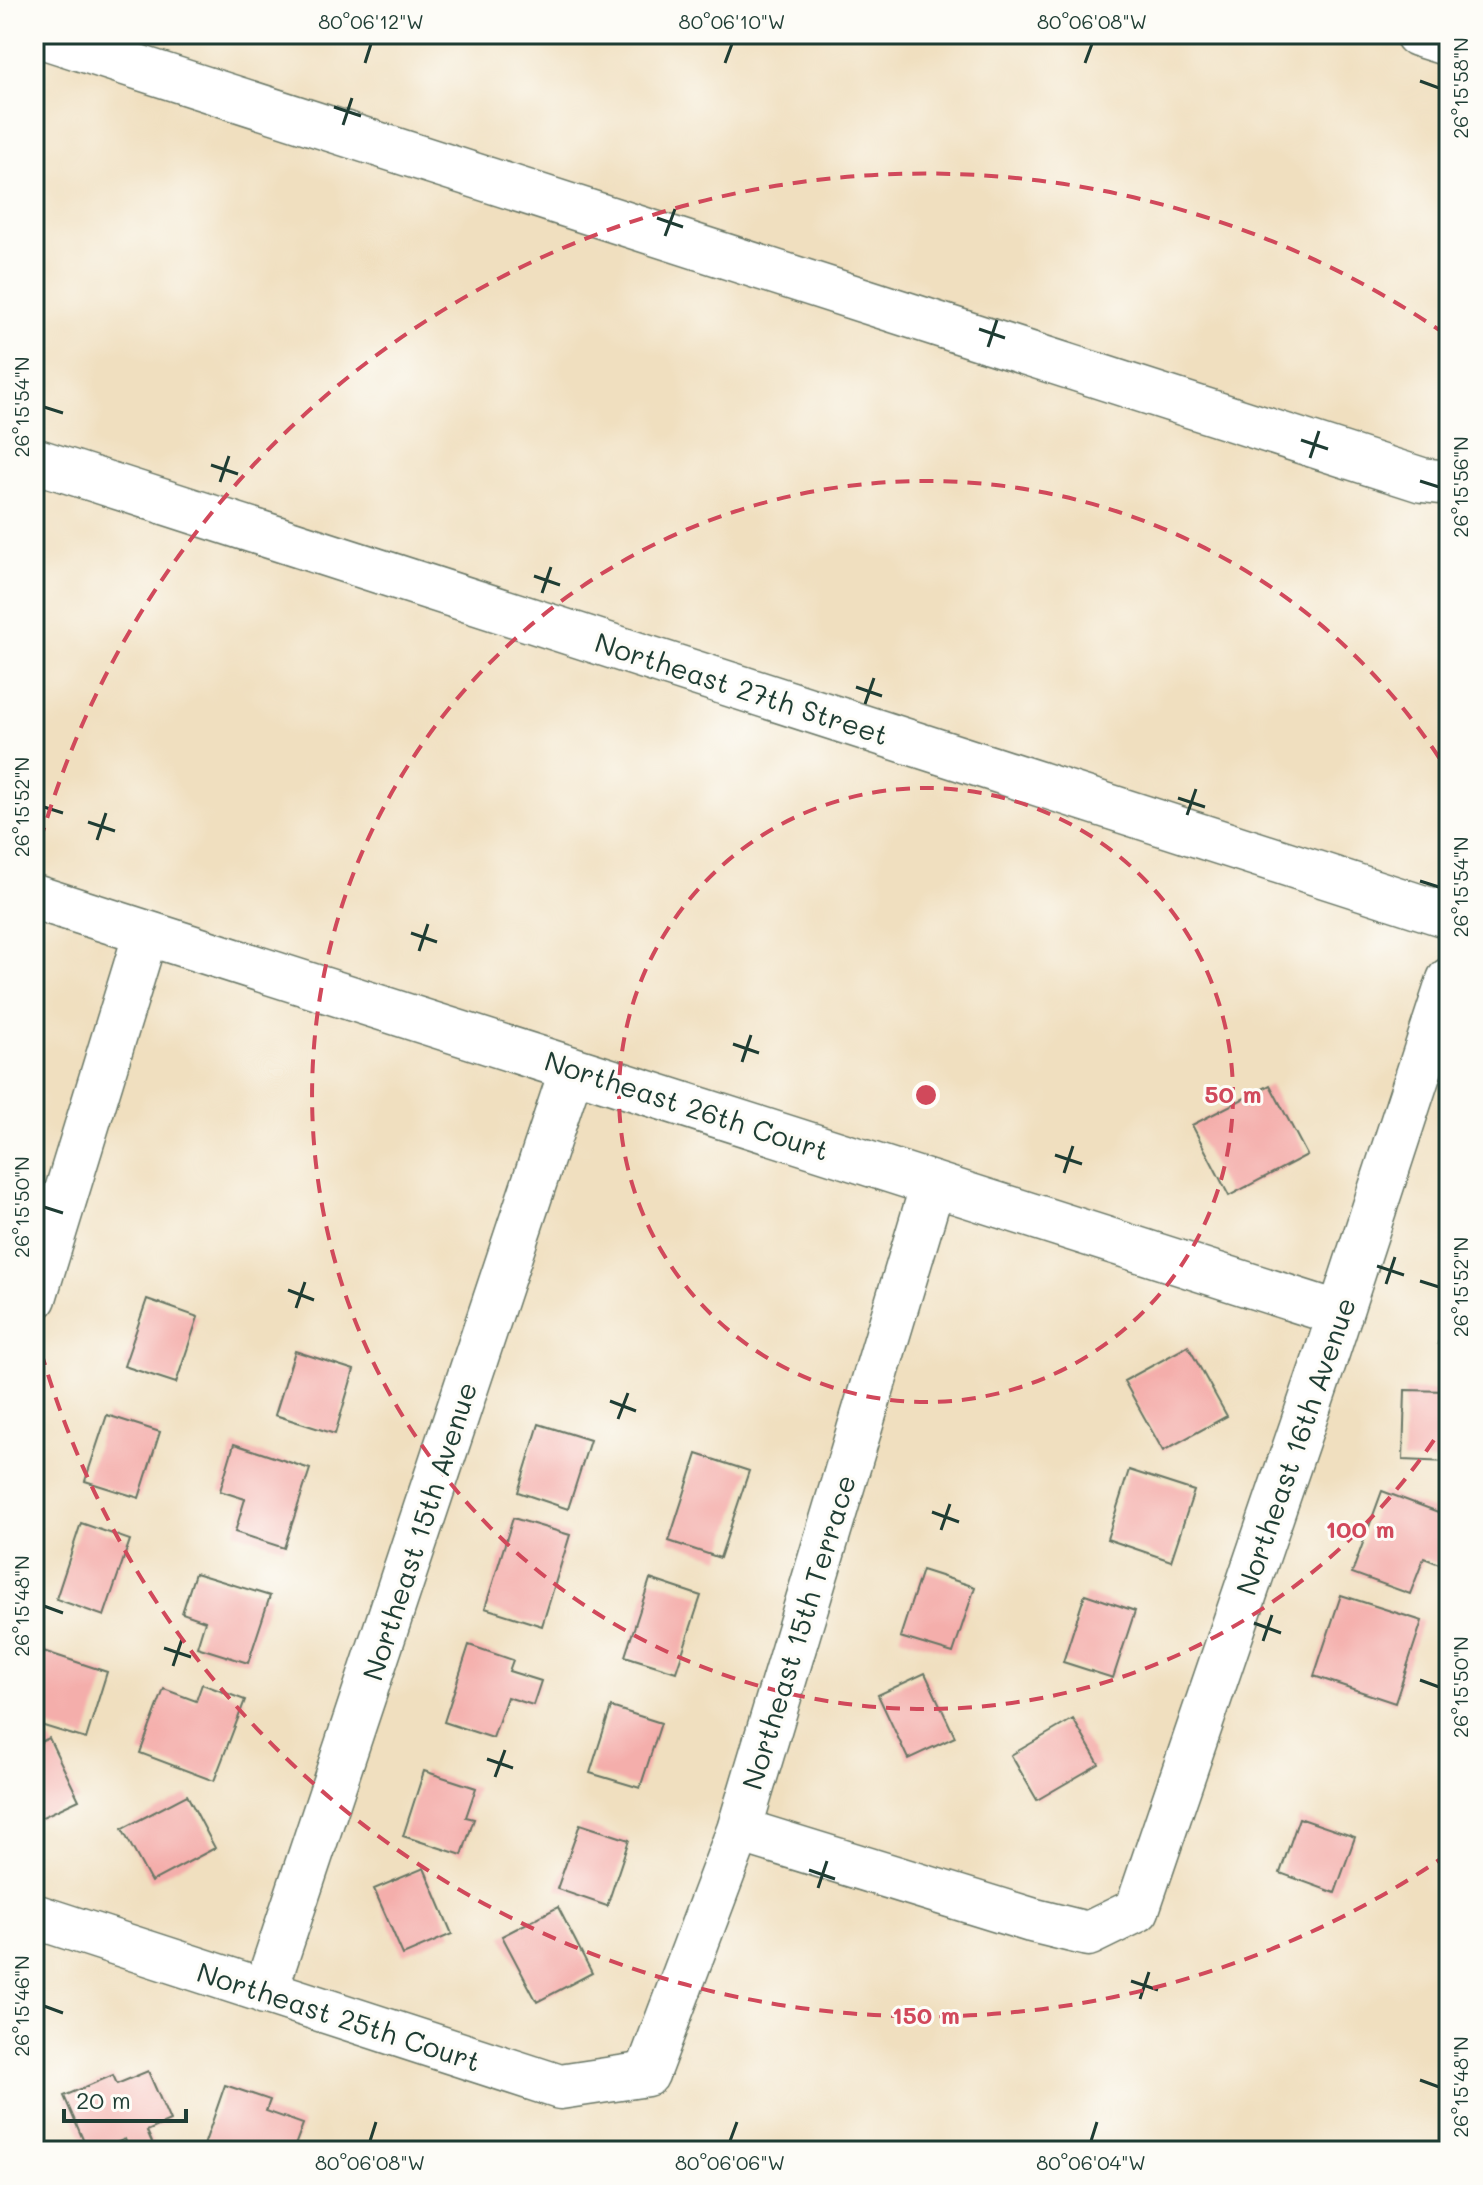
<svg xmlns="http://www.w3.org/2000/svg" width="1483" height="2185" font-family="Mali,sans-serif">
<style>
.building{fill:#f4aeab}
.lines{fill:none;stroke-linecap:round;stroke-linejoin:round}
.minor-casing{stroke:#687665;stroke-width:47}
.minor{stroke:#fff;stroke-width:44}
.ticks{fill:none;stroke:#1f3d34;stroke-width:3}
.ring{fill:none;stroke:#d1495b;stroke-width:4;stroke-dasharray:14 10}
.labels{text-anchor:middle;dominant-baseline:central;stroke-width:6;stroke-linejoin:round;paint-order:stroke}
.street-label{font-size:28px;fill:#1f3d34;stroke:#fdfcf7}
.centre{fill:#d1495b;stroke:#fdfcf7;stroke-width:4}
.ring-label{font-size:24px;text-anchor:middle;font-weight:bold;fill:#d1495b;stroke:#fdfcf7;stroke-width:6;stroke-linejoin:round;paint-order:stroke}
.neatline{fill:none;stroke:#1f3d34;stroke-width:3}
.ticks-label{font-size:20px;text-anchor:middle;fill:#1f3d34}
</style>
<rect width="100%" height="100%" fill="#fdfcf7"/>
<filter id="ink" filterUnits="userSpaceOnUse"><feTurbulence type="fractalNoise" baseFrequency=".0125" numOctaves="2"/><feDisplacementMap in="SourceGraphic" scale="16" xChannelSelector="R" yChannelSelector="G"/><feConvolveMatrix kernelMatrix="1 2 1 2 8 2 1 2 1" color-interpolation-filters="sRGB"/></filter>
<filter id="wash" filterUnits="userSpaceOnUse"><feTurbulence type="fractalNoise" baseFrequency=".006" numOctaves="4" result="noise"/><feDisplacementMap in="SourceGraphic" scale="32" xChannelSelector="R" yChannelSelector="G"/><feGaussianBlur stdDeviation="1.8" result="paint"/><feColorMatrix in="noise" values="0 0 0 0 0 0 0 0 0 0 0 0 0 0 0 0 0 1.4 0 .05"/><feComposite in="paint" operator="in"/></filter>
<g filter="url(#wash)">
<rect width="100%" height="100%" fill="#f0dfbf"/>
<g id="blocks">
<path class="building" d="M1270,1085L1307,1155L1229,1196L1192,1125Z
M147,1299L198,1317L176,1383L124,1366Z
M1448,1311H1449V1348L1438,1344Z
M1188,1346L1227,1416L1163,1451L1124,1381Z
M295,1351L354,1370L335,1434L275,1415Z
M1405,1390L1447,1391L1449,1462L1403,1460Z
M107,1415L160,1432L139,1498L85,1481Z
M539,1424L590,1440L568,1509L518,1492Z
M234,1444L310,1469L284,1548L235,1532L245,1499L220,1491Z
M697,1454L749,1471L720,1558L669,1541Z
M1129,1470L1194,1491L1171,1561L1107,1539Z
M1382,1491L1449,1516V1553L1444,1566L1424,1558L1410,1594L1352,1573Z
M513,1518L570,1535L542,1626L485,1608Z
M81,1523L130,1540L104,1616L56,1599Z
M922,1570L975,1587L953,1653L900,1637Z
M195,1573L270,1596L248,1663L197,1647L205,1621L182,1613Z
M650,1579L701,1596L676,1672L625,1656Z
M1085,1594L1135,1611L1113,1678L1063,1662Z
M1341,1595L1422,1621L1395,1703L1314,1676Z
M469,1645L513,1660L509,1671L541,1681L533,1705L507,1697L493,1738L444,1722Z
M34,1648L107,1672L86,1739L34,1723Z
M925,1673L955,1737L908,1759L878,1695Z
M202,1684L245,1700L214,1781L140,1753L164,1689L196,1701Z
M611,1707L661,1723L640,1788L590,1773Z
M1073,1719L1099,1764L1037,1800L1011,1755Z
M49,1738L79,1800L34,1821V1745Z
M424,1771L476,1788L466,1817L474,1819L462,1855L403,1836Z
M187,1795L215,1848L151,1882L122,1829Z
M1299,1818L1355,1837L1335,1893L1280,1873Z
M580,1824L629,1840L607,1906L557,1889Z
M424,1868L452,1934L403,1955L374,1889Z
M558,1907L592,1973L537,2002L502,1936Z
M148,2071L170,2121L147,2131L155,2149L130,2151L125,2139L98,2151H88L64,2096L113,2075L117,2084Z
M225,2085L270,2100L266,2111L303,2124L293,2151H202Z
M408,2144L428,2150V2151H405Z"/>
</g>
</g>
<g filter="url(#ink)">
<use href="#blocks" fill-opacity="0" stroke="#687665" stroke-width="2"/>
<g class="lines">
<defs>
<path id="minor" d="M35,34L1422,480L1449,483
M1417,34L1449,44
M34,460L1449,916
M34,897L1340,1314
M34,1298L146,933
M739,1830L1031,1920L1088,1934L1137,1910L1327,1353L1449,980
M34,1916L560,2087L647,2074L739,1830L933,1184
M265,1992L572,1069"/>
</defs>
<use href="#minor" class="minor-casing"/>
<use href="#minor" class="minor"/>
</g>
</g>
<path class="ticks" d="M365,63L371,44M725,63L732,44M1085,63L1092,44M1420,81L1439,88M334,107L361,116M343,125L352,98M657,218L683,227M665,236L675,209M979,329L1005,338M988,347L997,320M44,407L63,413M1301,440L1328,449M1310,458L1319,431M211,465L238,474M1420,481L1439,487M220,482L229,456M534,576L560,585M542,593L551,567M856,687L882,696M865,704L874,678M1178,798L1205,807M44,807L63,813M1187,815L1196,789M88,822L115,831M97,840L106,813M1420,881L1439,887M411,933L437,942M419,951L428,924M733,1044L759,1053M742,1062L751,1035M1055,1155L1082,1164M1064,1173L1073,1146M44,1207L63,1213M1377,1266L1404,1275M1420,1281L1439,1287M1386,1284L1395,1257M288,1290L314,1300M296,1308L305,1282M610,1401L636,1411M618,1419L628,1393M932,1512L959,1522M941,1530L950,1504M44,1606L63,1613M1254,1623L1281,1633M1263,1641L1272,1615M164,1648L191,1657M173,1666L182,1639M1420,1680L1439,1687M487,1759L513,1768M495,1777L505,1750M809,1870L835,1879M818,1888L827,1861M1131,1981L1158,1990M1140,1999L1149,1972M44,2006L63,2013M1420,2080L1439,2087M370,2141L376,2122M730,2141L737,2122M1091,2141L1097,2122"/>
<g class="ring">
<circle cx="926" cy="1095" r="307"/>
<path d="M1447 1420A614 614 0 1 1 1447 770"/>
<path d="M1448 1854A921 921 0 0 1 34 1326M34 864A921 921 0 0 1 1448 336"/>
</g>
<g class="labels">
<g class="street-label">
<text transform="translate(742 688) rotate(18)">Northeast 27th Street</text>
<text transform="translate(687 1105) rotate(18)">Northeast 26th Court</text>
<text transform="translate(1295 1446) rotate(-71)">Northeast 16th Avenue</text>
<text transform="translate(419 1531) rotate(-72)">Northeast 15th Avenue</text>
<text transform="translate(798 1632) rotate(-73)">Northeast 15th Terrace</text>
<text transform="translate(339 2016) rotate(18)">Northeast 25th Court</text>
</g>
</g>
<circle cx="926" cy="1095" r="12" class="centre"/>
<g class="ring-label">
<text x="1233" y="1103">50 m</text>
<text x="1360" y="1538">100 m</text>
<text x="926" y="2024">150 m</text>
</g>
<rect width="1483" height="2185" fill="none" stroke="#fdfcf7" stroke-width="88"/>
<path d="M64 2109v12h122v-12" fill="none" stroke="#1f3d34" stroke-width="4"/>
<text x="76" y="2109" font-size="24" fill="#1f3d34" stroke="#fdfcf7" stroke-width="6" paint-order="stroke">20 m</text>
<rect x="44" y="44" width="1395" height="2097" class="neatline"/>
<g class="ticks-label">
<text x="371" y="29">80°06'12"W</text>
<text x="732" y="29">80°06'10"W</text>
<text x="1092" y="29">80°06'08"W</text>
<text transform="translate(1461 88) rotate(-90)" y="7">26°15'58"N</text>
<text transform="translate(22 407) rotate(-90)" y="7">26°15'54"N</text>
<text transform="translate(1461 487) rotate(-90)" y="7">26°15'56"N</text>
<text transform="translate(22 807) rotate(-90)" y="7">26°15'52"N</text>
<text transform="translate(1461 887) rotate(-90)" y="7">26°15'54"N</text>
<text transform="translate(22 1207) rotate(-90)" y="7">26°15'50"N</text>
<text transform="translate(1461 1287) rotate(-90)" y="7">26°15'52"N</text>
<text transform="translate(22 1606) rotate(-90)" y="7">26°15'48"N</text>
<text transform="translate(1461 1687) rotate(-90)" y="7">26°15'50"N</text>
<text transform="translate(22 2006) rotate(-90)" y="7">26°15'46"N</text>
<text transform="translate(1461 2087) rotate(-90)" y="7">26°15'48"N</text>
<text x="370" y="2170">80°06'08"W</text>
<text x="730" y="2170">80°06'06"W</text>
<text x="1091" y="2170">80°06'04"W</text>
</g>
</svg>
